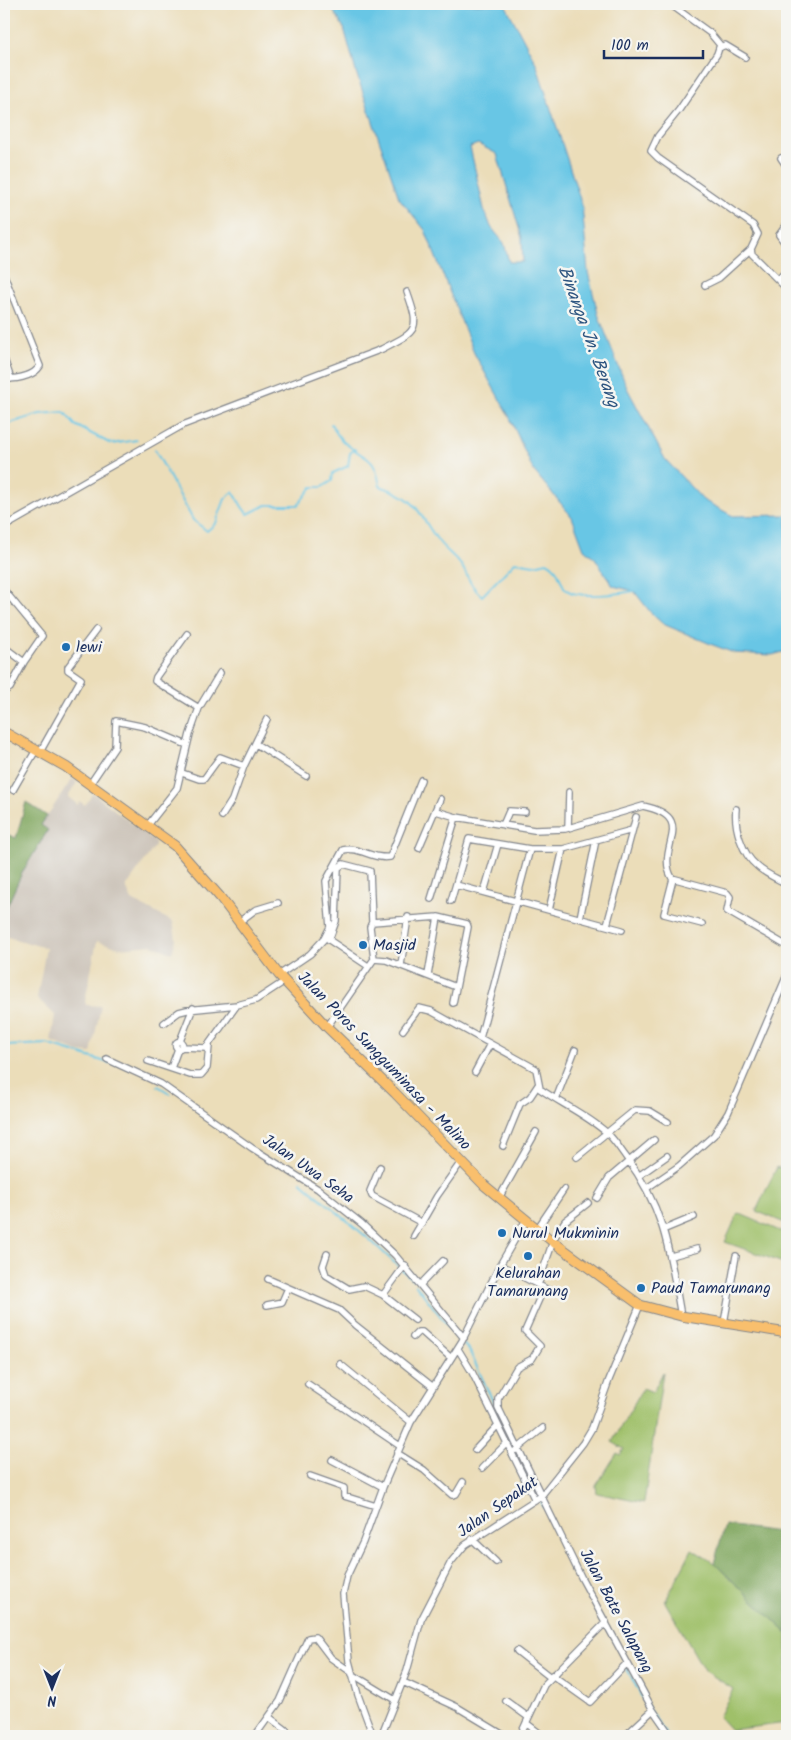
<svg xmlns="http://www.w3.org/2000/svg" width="791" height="1740" font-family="Kalam,sans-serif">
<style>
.industrial{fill:#cbc2b8}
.green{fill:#9fc069;stroke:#5d7864}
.forest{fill:#7fa65d;stroke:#4d6a5e}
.water{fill:#67c6e5;stroke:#417aa2;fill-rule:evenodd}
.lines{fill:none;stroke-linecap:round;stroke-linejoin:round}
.stream{stroke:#67c6e5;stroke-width:2}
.street-casing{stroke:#83868c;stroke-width:8}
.primary-casing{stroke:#83868c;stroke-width:11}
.street{stroke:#fff;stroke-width:5.5}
.primary{stroke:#f9bf6d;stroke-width:9}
.poi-dot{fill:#1f6fb2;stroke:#f6f6f2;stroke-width:2}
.labels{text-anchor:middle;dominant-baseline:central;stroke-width:5;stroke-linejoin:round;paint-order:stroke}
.poi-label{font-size:16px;fill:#1b2f5e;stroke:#f6f6f2;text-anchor:start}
.street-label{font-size:16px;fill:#1b2f5e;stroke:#f6f6f2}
.water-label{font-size:18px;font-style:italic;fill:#2e5580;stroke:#f6f6f2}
</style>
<rect width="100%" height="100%" fill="#f6f6f2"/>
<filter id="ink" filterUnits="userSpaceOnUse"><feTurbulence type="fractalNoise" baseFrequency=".02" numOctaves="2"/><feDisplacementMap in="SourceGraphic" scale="10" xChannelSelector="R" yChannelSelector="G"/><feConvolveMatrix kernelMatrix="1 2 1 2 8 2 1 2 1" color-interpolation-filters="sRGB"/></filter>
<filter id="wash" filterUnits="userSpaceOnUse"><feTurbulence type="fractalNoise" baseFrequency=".0096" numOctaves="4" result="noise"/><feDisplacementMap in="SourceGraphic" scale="20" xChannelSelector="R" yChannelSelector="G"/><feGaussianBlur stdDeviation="1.12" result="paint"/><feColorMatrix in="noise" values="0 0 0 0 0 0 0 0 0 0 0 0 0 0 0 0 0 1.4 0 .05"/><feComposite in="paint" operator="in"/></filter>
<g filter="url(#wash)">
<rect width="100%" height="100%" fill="#ebddb9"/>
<path class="industrial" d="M72,779L77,782L68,797L78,805L79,801L85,805L93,793L155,842V846L126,887L132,900L173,922L176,939L172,953L152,945L120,948L97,941L85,1001L86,1005L101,1006L91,1053L79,1052L51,1041L55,1015L37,998L46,948L4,936V913L22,873L48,830L41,825Z"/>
<path class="green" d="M777,1167L787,1171V1224L756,1211Z
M738,1213L787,1234L786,1264L725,1242Z
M663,1372L644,1503L597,1493L596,1486L617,1453L620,1455L624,1449L612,1442L643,1388L653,1392Z
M692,1549L714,1563L787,1633V1723L731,1730L719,1717L733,1689L704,1670L665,1602Z"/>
<path class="forest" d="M26,802L47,816L41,825L48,830L22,873L4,913V833L16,838Z
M725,1525L787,1533V1633L714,1563Z"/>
<path class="water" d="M329,4H505L536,63L582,205L588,272L598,314L627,388L665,459L703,500L733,516L787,515V651L772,655L734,653L713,645L663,624L651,613L634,591L613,586L595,558L584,549L572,517L533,470L509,416L474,353L425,230L399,198L356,72L344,28ZM478,144L497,154L522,238L523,262H509L504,243L491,227L484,209L470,147Z"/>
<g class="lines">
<path class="stream" d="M331,424C335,430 339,439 345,443C366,461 374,453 380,486C421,500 416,511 439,542C446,551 457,558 463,568C469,579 471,587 482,596L515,562L534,565L547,562C559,568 558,576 564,587C572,601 621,593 634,591
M4,425L40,414L64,412L75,425L111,444L137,440
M155,450L193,520L207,531L216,523L225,499L233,492C239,499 240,507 248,514L266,505H298L312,487H322L332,481L333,473L348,466L350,453L355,449
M4,1046L47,1044L109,1063
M158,1086L171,1094
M301,1182L369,1239L412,1279
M416,1285L459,1340
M463,1344L469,1350L496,1408
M502,1422L544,1507
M626,1667L646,1705L667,1736"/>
</g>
</g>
<g filter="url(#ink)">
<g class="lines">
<defs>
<path id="street" d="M670,4L710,33L720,45L717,54L679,110L658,136L651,151L658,158L753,225L758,234L751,249L752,254L787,289
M719,48L725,45L745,57
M781,158L787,167
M787,224L779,235L787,246
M4,275L40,366C33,377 16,379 4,379
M778,280L787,270
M705,285L719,278L751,249
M4,359L11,379
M4,527L183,425L382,349C417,331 421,331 407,292
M4,590L42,636L24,662
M187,634L156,677L155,681L199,708
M4,647L24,662L10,688L4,691
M256,744L306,776
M40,752L81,679L68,670V667L96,630
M182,773L199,779H204L220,757L244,766L267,719
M90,784L115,747L116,721L145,727L187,745
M13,790L36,750
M736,809C734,827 742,854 757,866C765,874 778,879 787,884
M436,811L456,817L534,830L565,829L643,806C700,818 654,848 672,878L727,893L730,897L727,911L787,946
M222,816L232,800L244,766
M148,825L177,788L190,734L199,708L220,673
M503,825L509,811L525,812
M568,828L569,792
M419,848L440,799
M673,879L664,914L702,924
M456,885L622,930
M484,892L498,844
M431,899L456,817
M451,901L469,839L530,849H563L632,830
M549,910L563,849
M580,918L596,840
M239,922L255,910L278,903
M607,925L636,817
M374,959L370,927L372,922L438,917L467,924L468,927L453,1003
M401,965L408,917
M368,966L329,940L336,921L338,868L343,864L370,871L372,922
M279,975L310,954L324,939L330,927L326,881L343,850C359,846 373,860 390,857L421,780
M428,975L438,917
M164,1023L179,1012L187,1010L237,1005
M327,1027L374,959L386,960L456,987
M403,1030L419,1008L431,1011L536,1069L540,1089C562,1104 587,1115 607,1133C614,1139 620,1149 626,1157C665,1209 670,1254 681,1316
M480,1038L530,849
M180,1041L193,1008
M175.5 1045a3.5 3.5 0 1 1 7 0a3.5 3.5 0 1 1-7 0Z
M183,1047L206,1048L237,1005L256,1000L285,981
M107,1059L161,1084L252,1148L318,1189L362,1224L395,1255L464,1338
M148,1061L190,1075H201L207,1068L209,1046
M171,1068L178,1049
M475,1072L490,1044
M556,1099L575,1050
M503,1146L520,1104L530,1097L538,1085
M577,1157L635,1110L650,1111L668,1122
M380,1167L370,1191L372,1196L422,1223
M640,1175L667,1156
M647,1188L679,1166L714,1135L728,1113L787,975
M499,1198L536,1132
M597,1198L609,1178L654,1140
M537,1229L564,1189
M665,1229L694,1217
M414,1236L437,1196L461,1162
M552,1241L565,1221L588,1203
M327,1254L323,1266L326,1275L349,1289L364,1286L383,1295L405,1265
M671,1256L697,1249
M500,1265L552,1292
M268,1279L339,1310L355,1325L433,1387
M420,1285L443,1261
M538,1285L553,1241
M544,1288L525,1331L540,1346L532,1359L517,1367L498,1399V1407L582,1579L653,1710L671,1736
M383,1295L415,1320
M267,1305L282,1302L288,1288
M724,1323L736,1256
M413,1337L418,1332H422L451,1358
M458,1349L472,1372L535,1500
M340,1364L411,1422
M308,1384L400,1446
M475,1450L497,1426
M516,1450L543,1428
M397,1453L424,1470L452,1495L456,1494L463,1482
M332,1460L383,1487
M482,1468L506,1444
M310,1476L344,1488V1496L376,1506
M472,1539L496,1562
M517,1651L550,1677
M352,1674L395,1700
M552,1675L590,1702L627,1663
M403,1682L457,1707L505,1736
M506,1701L528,1717
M269,1717L286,1730
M526,1723L543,1736
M255,1736L280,1701L308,1638L315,1637L331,1658L351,1672
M373,1736L358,1695L349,1661L343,1594L347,1576L363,1542L383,1487L411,1422L462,1341L500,1265L526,1220
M381,1736L407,1671L421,1620L451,1562L465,1545L541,1496L583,1443L592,1428L609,1380L640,1305
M520,1736L544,1685L606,1622
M625,1736L653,1710"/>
<path id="primary" d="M4,732L66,767L175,846L220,897L279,975L327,1027L395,1093L484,1185L552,1241L640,1305L681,1316L787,1333"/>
</defs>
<use href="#street" class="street-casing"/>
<use href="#primary" class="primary-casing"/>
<use href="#street" class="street"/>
<use href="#primary" class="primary"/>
</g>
</g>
<g class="poi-dot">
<circle cx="66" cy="647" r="5"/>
<circle cx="363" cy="945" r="5"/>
<circle cx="502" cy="1233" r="5"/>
<circle cx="528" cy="1256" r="5"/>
<circle cx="641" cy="1288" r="5"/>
</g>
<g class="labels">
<g class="poi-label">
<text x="76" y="647">lewi</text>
<text x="373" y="945">Masjid</text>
<text x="512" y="1233">Nurul Mukminin</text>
<text x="528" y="1273" text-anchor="middle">Kelurahan<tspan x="528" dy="18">Tamarunang</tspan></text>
<text x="651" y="1288">Paud Tamarunang</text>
</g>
<g class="street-label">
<text transform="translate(384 1061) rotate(46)">Jalan Poros Sungguminasa - Malino</text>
<text transform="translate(308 1169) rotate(35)">Jalan Uwa Seha</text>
<text transform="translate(498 1507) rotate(-35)">Jalan Sepakat</text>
<text transform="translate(616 1611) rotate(62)">Jalan Bate Salapang</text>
</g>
<g class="water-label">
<text transform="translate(588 337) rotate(70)">Binanga Jn. Berang</text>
</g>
</g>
<rect width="791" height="1740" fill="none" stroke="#f6f6f2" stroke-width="20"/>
<g transform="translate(52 1688) rotate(180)" stroke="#f6f6f2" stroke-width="4" paint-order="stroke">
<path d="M0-4L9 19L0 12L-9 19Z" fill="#1b2f5e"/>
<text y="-8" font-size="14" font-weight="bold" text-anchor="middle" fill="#1b2f5e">N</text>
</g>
<path d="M604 50v8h99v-8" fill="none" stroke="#1b2f5e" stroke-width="2.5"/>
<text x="611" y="50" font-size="15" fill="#1b2f5e" stroke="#f6f6f2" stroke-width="4" paint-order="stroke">100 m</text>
</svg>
